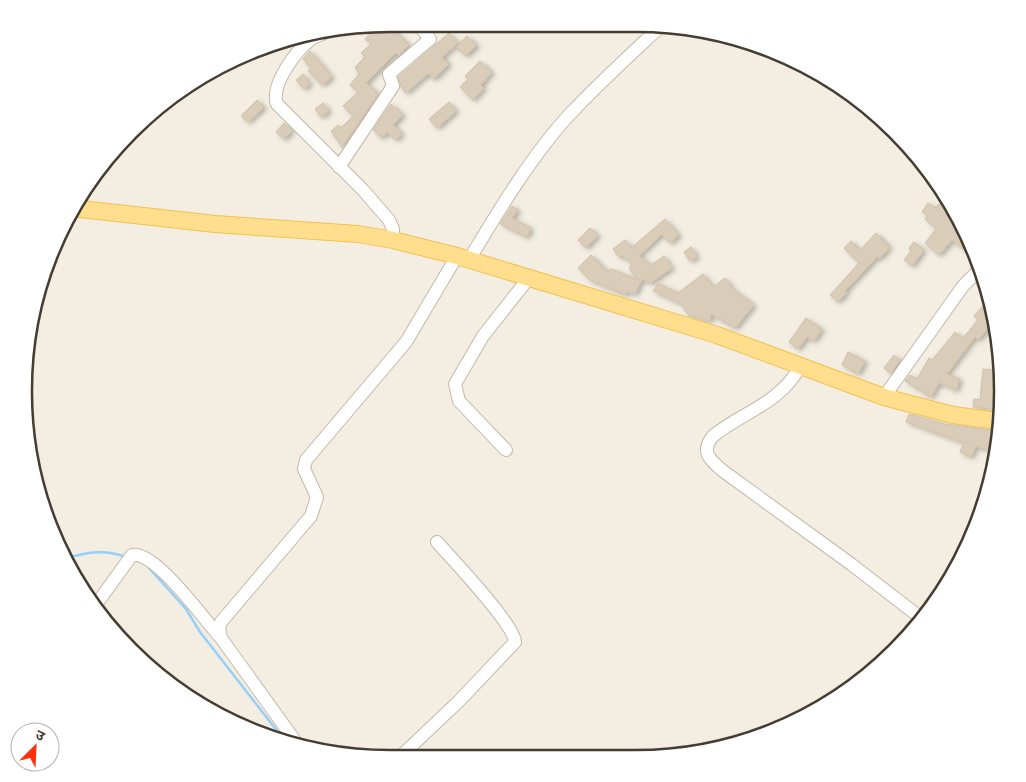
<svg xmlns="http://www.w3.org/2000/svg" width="1026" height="782" font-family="Quicksand,'Noto Sans Devanagari',sans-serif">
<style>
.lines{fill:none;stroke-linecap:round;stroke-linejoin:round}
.stream{stroke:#96d0f8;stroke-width:2.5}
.building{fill:#d9ccb9;stroke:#d1c1a8;filter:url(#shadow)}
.minor-casing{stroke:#c2b8a6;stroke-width:14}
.major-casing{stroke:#f0c152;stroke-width:18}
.minor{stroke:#fff;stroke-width:12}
.major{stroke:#ffdf8e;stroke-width:16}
.rim{fill:none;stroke:#453d32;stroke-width:2.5}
</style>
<defs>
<filter id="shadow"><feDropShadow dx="3" dy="2" stdDeviation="2.5" flood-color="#0004"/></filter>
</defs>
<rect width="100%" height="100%" fill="#f3eee1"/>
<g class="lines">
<path class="stream" d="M67,558C88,552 106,549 126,557
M149,568L186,609L200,632L285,741"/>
</g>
<path class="building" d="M388,24L409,45L398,55L396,53L366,83L378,94L342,147L331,131L338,125L341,128L353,116L343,106L358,92L350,85L359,74L355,67L365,57L361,53L371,44L365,39L377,26Z
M449,33L458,43L442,57L449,64L434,79L428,74L406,93L401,87L398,77Z
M467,36L477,45L466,56L456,47Z
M310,51L332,77L322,85L308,71L311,69L303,59Z
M480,61L492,72L481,85L484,88L473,100L460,87L468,79L465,76Z
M303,74L310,84L304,89L296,80Z
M257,100L264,107L248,122L241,116Z
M449,102L456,111L437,128L429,119Z
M323,103L329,111L321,117L315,109Z
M391,104L403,115L393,125L402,133L396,140L387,132L382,138L373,130Z
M284,123L292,131L284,139L276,132Z
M946,197L961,225L959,227L970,242L963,249L952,240L939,255L925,243L936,229L925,219L928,216L922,212L928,203L935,208Z
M512,206L518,210L512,218L531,228L527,237L500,224Z
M665,219L679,235L670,243L662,234L639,256L651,265L664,256L672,268L650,283L642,279L635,294L627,291L626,295L590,280L578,268L591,255L608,272L611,269L639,280L629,269L632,264L623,256L620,258L613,249L625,240L631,248Z
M590,228L598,235L586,248L578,240Z
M876,233L890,247L879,259L877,257L845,291L847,292L838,302L830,295L859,263L844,248L851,241L860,250Z
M914,242L924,250L912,266L904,260L911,251L909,248Z
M691,247L697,257L690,261L684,252Z
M703,274L713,287L725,278L732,288L754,305L735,328L711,314L710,321L689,316L681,304L653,291L658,283L678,293Z
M989,299L995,320L978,340L975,337L947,374L960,379L956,390L939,383L931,397L905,381L910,375L917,379L929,358L932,360L955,332L963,338L978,320L974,316Z
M806,318L822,329L814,341L807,337L798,349L789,342Z
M848,352L865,361L858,374L842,365Z
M894,355L900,360L891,373L884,368Z
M983,369L1000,371L1001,383L997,382L996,401L1000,402L999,410L973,407L974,399L980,400Z
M909,414L945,424L998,431L989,451L976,446L971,457L960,452L964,443L906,422Z"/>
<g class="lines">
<defs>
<path id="minor" d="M324,33C320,35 314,37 310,40C296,51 270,85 277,104L363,190L389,220L393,229V240
M339,167L393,86L389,74L430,39L418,24
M469,260C497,213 534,152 571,113C600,82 631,54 662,25
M800,367C778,405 744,411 713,436C700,452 710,460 723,471L851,564L921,618
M884,397L963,286L980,269
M506,450L459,401L455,384L483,336L528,279
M95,606L132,555C155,550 205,621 221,638
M298,745L221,638L219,628L221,622L311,516L317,497L304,469L306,460L406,342L457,256
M402,755L459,701L515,642C514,624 452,559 437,542"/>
<path id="major" d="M72,208L215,224L358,234L393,240L457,256L717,335L884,397L953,415L999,421"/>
</defs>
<use href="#minor" class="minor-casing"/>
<use href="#major" class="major-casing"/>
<use href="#minor" class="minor"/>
<use href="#major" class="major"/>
</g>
<path d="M0 0H1026V782H0ZM390 32H636A358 358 0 0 1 994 390V392A358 358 0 0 1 636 750H390A358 358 0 0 1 32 392V390A358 358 0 0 1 390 32Z" fill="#fff" fill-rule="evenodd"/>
<path class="rim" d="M390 32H636A358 358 0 0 1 994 390V392A358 358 0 0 1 636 750H390A358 358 0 0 1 32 392V390A358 358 0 0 1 390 32Z"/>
<g transform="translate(35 747) rotate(24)"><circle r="24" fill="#ffffff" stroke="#b5b1ad"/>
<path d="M0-4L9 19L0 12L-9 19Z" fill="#ff310c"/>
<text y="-8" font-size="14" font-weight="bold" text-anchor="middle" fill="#453d32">उ</text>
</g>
</svg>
